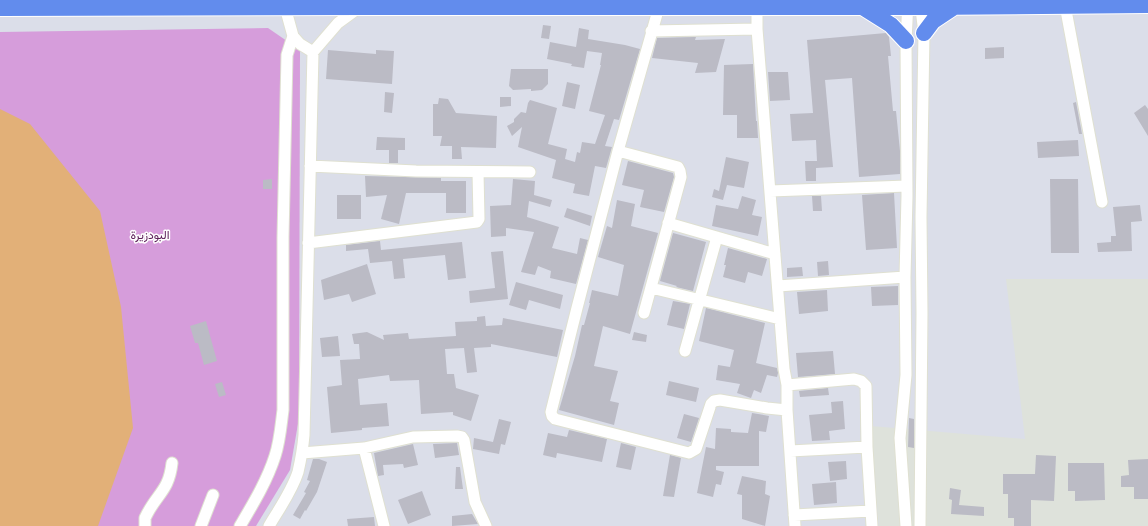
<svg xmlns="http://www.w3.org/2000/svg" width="1148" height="526" font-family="'Exo 2',Vazirmatn,sans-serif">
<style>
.industrial{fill:#dee2db}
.green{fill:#d69ddb}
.water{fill:#e2b078}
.building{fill:#bbbbc5}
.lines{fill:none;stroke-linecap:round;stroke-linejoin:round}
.minor-casing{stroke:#dfe0d1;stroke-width:13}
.highway-casing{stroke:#fff;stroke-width:18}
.minor{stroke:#fff;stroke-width:11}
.highway{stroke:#628ced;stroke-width:16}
.labels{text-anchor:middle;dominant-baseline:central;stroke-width:3;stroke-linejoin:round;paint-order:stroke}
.park-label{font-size:12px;fill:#5d205a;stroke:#fff}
</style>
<rect width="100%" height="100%" fill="#dbdee9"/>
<path class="industrial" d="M1006,279H1148V526H879L871,426L1025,439Z"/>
<path class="green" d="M268,28L300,50L299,418L290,470L256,526H0V32Z"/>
<path class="water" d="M0,109L30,124L100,211L121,307L133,428L98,526H0Z"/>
<path class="building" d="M543,25L551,26L549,39L541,38Z
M579,28L589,30L588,39L625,45L640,49L619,120L614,119L605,146L612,147L606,168L595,166L589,196L573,193L575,184L552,178L556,160L518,147L522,127L512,136L507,126L514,122V119L521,112L526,113L528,103L530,100L557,108L548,144L567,149L565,159L575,162L577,152L580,153L582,142L595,144L605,115L589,111L601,65H600L602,53L587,51L584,68L571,66L572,64L547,59L550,42L576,47Z
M886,33L889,37L891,56H888L893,111H896L900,151V174L859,177L852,78L825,80L833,167L816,168V181H806L805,161H817L816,140L792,141L790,114L813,113L807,40Z
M694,37H696L695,40L725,39L716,72L695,73L698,63L652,58L657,38Z
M1004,47V58L985,59V48Z
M328,50L376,54V50L394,51L392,84L326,79Z
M753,64L756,121H757L758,138H737V115H723L724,65Z
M511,69H548V84L542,90L531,91V89L513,90L509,86Z
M768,72H788L790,100L770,101Z
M567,82L580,85L575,109L562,106Z
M385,92L394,93L392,113L384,112Z
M500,97H511V106L500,107Z
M439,98L448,99L456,113L497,116L496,148L461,147L462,159H452V146H440L442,136H433V104H438Z
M1076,102L1082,134H1079L1073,103Z
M1145,105L1148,109V136L1134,113Z
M377,137L405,138V150H398V163H389V150H376Z
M1078,140L1079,156L1038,158L1037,142Z
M726,157L749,162L744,188L727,185L723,200L712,197L714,189L719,191Z
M628,161L673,173L674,177L664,212L640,207L644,190L622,185Z
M365,176L441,178V181H466V213H446V193H406L399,224L381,219L387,195L366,197Z
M272,179V189H263V180Z
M513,179L535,181L534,195L552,200L550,207L529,201L527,217L559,227L552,248L577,254L580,238L588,240L576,284L550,278L551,271L538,266L535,275L521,272L534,232L506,228V236L491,237L490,206L511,205Z
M1050,179H1078L1079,253H1051Z
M894,193L897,248L866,250L862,195Z
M337,195H361V219H337Z
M742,196L756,200L752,215L762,217L758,236L712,226L716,205L738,209Z
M812,196H821L822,211H813Z
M617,200L635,204L631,226L658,233L630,334L603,326L594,366L618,371L610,401L619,403L614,425L559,410L575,356L582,325H584L590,303H589L592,290L618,296L624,265L598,257L607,226L612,228Z
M1140,205L1142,221L1131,222L1132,251L1098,252L1097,243L1111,242V236H1116L1113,207Z
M567,208L592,216L590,226L564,217Z
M673,233L706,242L693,291L676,287L677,286L660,281Z
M380,241L381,250L462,242L466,278L448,280L445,255L403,259L405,278L394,279L392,261L370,263L368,249L346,251V245Z
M728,248L767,259L762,276L748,272L745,283L723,277L726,265H724Z
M503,251L508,299L470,303L469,291L495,288L491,252Z
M828,261L829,275L818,276L817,262Z
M367,264L376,294L352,302L349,294L324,300L321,280Z
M802,267L803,276L787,277V268Z
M516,282L563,295L560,309L529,300L526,310L509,305Z
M898,286V305L872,306L871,287Z
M827,290L828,311L799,314L797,292Z
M673,301L690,304L684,329L667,325Z
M706,308L765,323L756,363L777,368L778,373L777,377L767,375L761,393L754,390L751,398L737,393L740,384L716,380L718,365L730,367L734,350L699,341Z
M485,316L486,326L502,325L503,318L563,330L557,357L491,344V347L474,348L477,372L467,373L464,348L445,349L447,374H454L456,388L479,395L471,421L453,415V412L421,414L419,380L390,381L389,375L358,379L360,405L387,403L389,426L362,428V430L331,433L327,387L342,385L340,360L360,359L359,344H354L352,334L367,332L384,340L383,335L408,333L409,339L456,336L455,322L477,321V317Z
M206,321L217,361L204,365L198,343H195L190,326Z
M634,332L647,335L646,342L632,340Z
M338,336L340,356L322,357L320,338Z
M833,351L835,374L798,377L796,353Z
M669,381L699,388L696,402L666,395Z
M222,382L226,395L219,397L215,384Z
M828,388L829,395L800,397L799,391Z
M843,401L845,429L829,431L830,440L812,441L809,415L832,413L831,402Z
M752,413L769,416L766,432L759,431V466H716V470L724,472L721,485L716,484L713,497L697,493L706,447L715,449L716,428L731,429V432L748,433Z
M684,414L699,418L691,442L677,438Z
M909,418L914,419V448L908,447Z
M499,419L511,422L505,445L501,444L499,454L473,449L474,438L493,442Z
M569,430L607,439L602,462L557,453L556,458L543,455L548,433L567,437Z
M457,443L459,455L435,458L433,444Z
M621,443L636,447L631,470L616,467Z
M413,444L418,465L404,468L403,464L383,465L384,475L378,476L374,453Z
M670,455L681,458L674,497L663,496Z
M1036,455L1056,456L1054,501L1031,500V526H1014V518H1008V494H1003V474H1035Z
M313,459H319L327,462L317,492L306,511L305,510L300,519L293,515L306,493L304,492L310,481L307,480Z
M1148,459V499H1134V487H1121V476L1129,475L1128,460Z
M846,461L847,479L830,481L828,462Z
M1068,463H1104L1105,500L1075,501V491H1068Z
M456,467H460L463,489H455Z
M742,476L766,481L765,494L770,496L765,526L742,519V495L737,494Z
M836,482L837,503L814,505L812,484Z
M950,488L961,490L959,505L984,507V516L951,514L952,500L949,499Z
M422,491L431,515L408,524L398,500Z
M472,514L478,524L452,526V516Z
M374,517L375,526H348L347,519Z"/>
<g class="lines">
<defs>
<path id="minor" d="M1065,5L1102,202
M285,7L293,36L300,44L313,52
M659,7L618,151L577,308L551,412L552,416L555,419L689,453L696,449L711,404L714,401L720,400L767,408L787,410
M757,7V29
M651,31L757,29L784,369L787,385V410L795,526
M618,151L678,167L680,171L681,177L644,313
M310,166L416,171L530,172
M770,191L907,186
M668,223L775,254
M308,243L477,222L479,219L478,172
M778,286L905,277
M651,288L780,319
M685,351L717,237
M787,385L854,379L861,381L866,386L867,447L872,526
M364,448L384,526
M790,451L867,447
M302,453L364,448L413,437L457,436L462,437L464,440L475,502L486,526
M794,515L871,511
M145,526V518L147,514C158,493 169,490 172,463
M201,526L213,495
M240,526C253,504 267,481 275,456C280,441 281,425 283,410V237L287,55L293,36
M269,526C279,509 292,491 298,472C301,459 303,447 304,435L313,52L338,23L360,7
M906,526L900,438L906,375L905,277L907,196L906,41L908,1
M920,526L922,313L921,217L924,33L920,1"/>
<path id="highway" d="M0,8L360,7H921L1148,5
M864,8L891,25L906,41
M924,33L933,21L954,7"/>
</defs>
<use href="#minor" class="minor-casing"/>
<use href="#highway" class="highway-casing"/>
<use href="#minor" class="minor"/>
<use href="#highway" class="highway"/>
</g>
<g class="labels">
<g class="park-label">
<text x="150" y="234">البودزيرة</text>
</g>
</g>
</svg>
